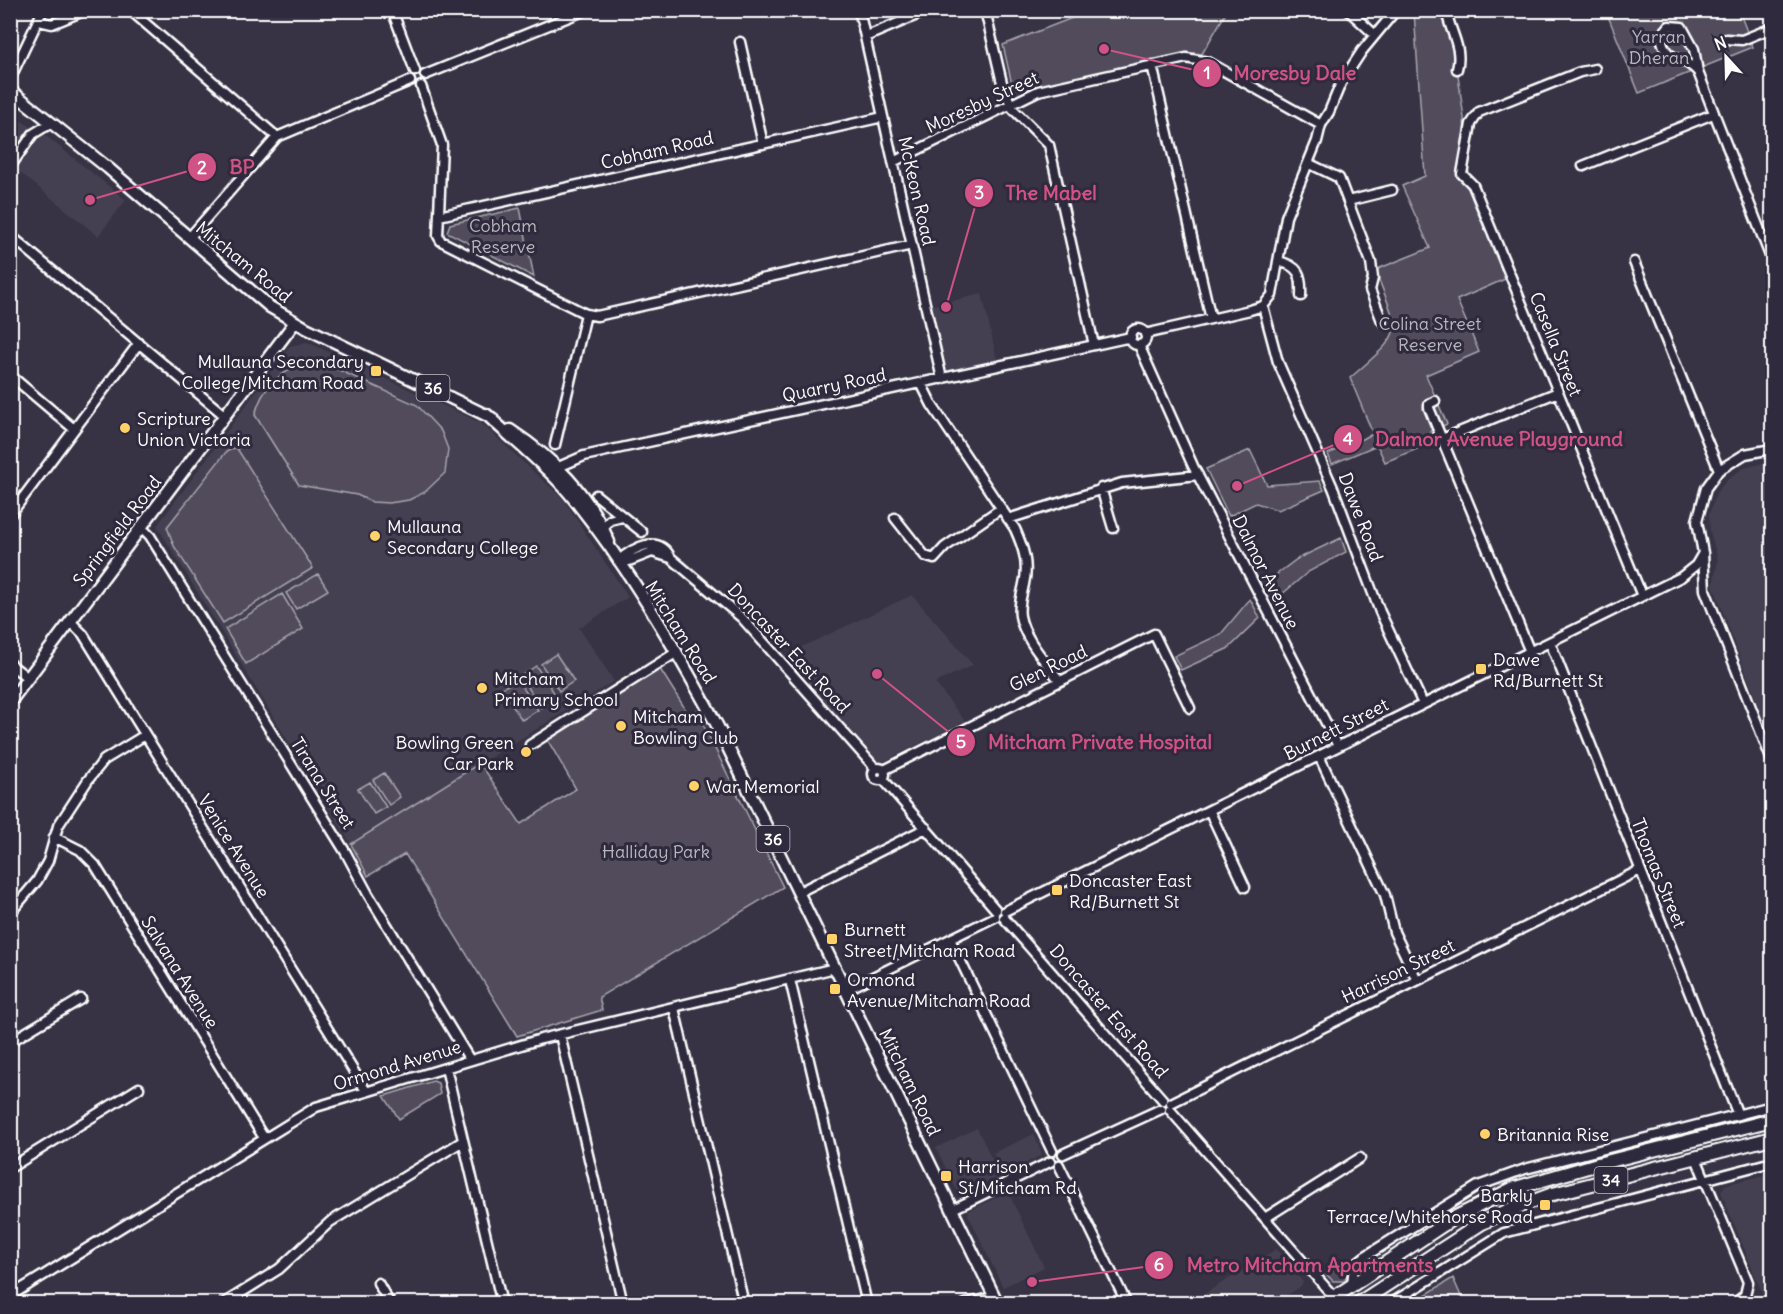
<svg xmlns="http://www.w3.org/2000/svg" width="1783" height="1314" font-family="Delius,sans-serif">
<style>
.built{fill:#444051}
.green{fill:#514c5c;stroke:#a8a6ae;stroke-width:1.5}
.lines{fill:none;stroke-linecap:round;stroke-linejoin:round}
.minor-casing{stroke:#fff;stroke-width:13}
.major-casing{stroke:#fff;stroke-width:15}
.highway-casing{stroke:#fff;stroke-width:16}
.minor{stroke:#2f2a3d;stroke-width:8}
.major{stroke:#2f2a3d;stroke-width:10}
.highway{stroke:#2f2a3d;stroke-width:12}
.poi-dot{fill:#ffd166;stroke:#2f2a3d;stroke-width:2}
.labels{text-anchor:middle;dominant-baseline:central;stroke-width:6;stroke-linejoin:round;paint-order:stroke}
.shield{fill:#2f2a3d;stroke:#c1bfc5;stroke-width:1.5}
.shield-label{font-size:16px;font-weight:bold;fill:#fff}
.park-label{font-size:18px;fill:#b9b7be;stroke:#2f2a3d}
.street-label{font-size:18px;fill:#fff;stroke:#2f2a3d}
.poi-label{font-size:18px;fill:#fff;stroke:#2f2a3d;text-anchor:start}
.leader{fill:none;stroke:#d15284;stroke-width:2}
.callout-dot{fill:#d15284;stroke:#2f2a3d;stroke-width:2}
.mark-label{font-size:18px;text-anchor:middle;font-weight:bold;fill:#fff}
.callout-label{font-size:20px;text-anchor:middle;font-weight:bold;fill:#d15284;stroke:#2f2a3d;stroke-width:6;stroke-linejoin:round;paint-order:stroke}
</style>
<rect width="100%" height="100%" fill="#373345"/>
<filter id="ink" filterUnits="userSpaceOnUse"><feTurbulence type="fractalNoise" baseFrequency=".0167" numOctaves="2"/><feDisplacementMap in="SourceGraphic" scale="12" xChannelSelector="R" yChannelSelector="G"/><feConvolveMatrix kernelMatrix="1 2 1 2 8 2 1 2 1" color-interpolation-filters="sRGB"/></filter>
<g filter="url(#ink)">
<path class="built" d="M10,114L46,136L126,200L98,236L11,165Z
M982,294L997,360L944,371L930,306Z
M307,342L481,423L563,499L628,597L579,628L614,681L351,844L157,526L290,346Z
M1772,461V742L1713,585L1718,560L1710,531L1709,514L1717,492L1729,478L1744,468Z
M912,595L973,665L935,683L965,721L885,761H875L785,655Z
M977,1128L1000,1176L962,1194L958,1193L936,1148Z
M1034,1134L1042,1155L1003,1174L993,1153Z
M1772,1173V1303H1761L1766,1302L1721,1192L1725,1185Z
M1008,1192L1044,1267L1003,1287L968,1214L969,1211Z
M1276,1249L1303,1282L1301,1286L1275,1303H1190Z"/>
<path class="green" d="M1090,11H1227L1202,54C1182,51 1158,59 1137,64C1096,74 1055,85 1013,89L1003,45Z
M1414,11H1442L1455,55L1464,118L1466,150L1462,174L1505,279L1457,300L1479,352L1426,375L1447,424L1430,431L1434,442L1385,462L1377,445L1332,464L1328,454L1373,434L1350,378C1406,329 1401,337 1375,270L1430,248L1402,186L1425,176Z
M1606,11H1739L1753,47L1639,93Z
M520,208L534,277L447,232L450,224Z
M309,361L323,363L417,405L441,431L448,449L445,473L425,492L409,500L389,503L372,502L357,495L299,485L255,415C262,386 281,371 309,361Z
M236,447L313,568L223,623L174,546L167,527L226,452Z
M1250,450L1267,485L1320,481L1324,490L1278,510L1256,503L1229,516L1206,469Z
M1341,538L1346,552L1308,572L1274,601L1265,583L1297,559Z
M318,574L328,590L296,609L286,593Z
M282,594L303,629L246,664L225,629Z
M1250,599L1260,618L1229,648L1181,670L1174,656L1221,634Z
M556,654L574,681L559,691L541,664Z
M536,666L557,697L541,708L521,676Z
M660,669L689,715L696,710L783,887L599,997L602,1010L517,1036L405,854L368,876L351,844L480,763L521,824L576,789L547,739Z
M517,679L538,710L522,720L501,689Z
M384,773L400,797L389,805L373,780Z
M370,782L386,807L374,814L358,789Z
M433,1081L438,1083L440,1094L399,1119L384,1096Z
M1346,1261L1350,1268L1344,1281H1333L1326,1274Z
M1453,1278L1464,1303H1412Z"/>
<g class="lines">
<defs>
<path id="minor" d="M130,10L277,137
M392,10L415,71
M859,10L942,379
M985,10L1003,87L1013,109L1049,145L1094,345
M1348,10L1375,35
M1446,10C1450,32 1463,48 1457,69
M39,21L52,24L86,10
M865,37L929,10
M1726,39L1742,40L1772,28
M740,42L763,144
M1152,65L1211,319
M1595,69L1580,72L1479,112L1471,124L1462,174L1473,185L1642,596
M1698,72C1683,54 1665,64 1661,36L1669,26L1682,27L1694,49L1698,72L1772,261
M425,75L586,10
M10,79L43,10
M421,86L442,145L438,236L441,241L586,314L555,445
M893,162L1038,91L1186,58L1208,62L1321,125
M1308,163L1339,178L1371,262L1373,278L1370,290L1382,321
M1583,166L1713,114
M10,167L33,134L51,123
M1348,201L1392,190
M439,216L883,117
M10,235L224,415
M189,238L277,137L410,81
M1278,261C1299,266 1302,274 1301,296
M1634,262L1719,470
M1263,306L1278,362L1334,490L1380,612L1423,704
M586,314L597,316L912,245
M1130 337a8 8 0 1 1 16 0a8 8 0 1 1-16 0Z
M1145,334L1250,310L1263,306L1272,295L1286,217L1317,141L1321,125L1329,112L1341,83L1362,51L1396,10
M1139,345L1193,466L1338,746
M10,375L74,429
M921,383L932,405L1015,529C1023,547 1029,564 1024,584C1022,595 1018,605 1020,616C1024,639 1046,662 1059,680
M1435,401L1429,404V408L1530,652
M1442,439L1558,392
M1772,449L1745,454L1719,470L1706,488L1697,521L1703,553L1705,590L1772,761
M554,469L584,456L1131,337
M1101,488L1113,528
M596,495L642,532
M10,515L139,343
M895,518L925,556L934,559L945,547L1000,509
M1008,519L1122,483L1198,475
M141,527L150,536L346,853L368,894L470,1060
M603,528L610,520L622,517
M618,561C633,548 658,533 671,558L742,618L876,769
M618,561H629L652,552L671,558
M70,621L83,634L366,1091
M1550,642L1738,1115
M10,664L28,678
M530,745L677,652
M1319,756L1385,895L1394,932L1417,980
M873 774a6 6 0 1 1 12 0a6 6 0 1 1-12 0Z
M884,770L1154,634L1190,708
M883,779L996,910
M1210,812L1245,887
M54,837L80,850L95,865L264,1138
M799,892L926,828
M1005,911L1681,577L1696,565L1703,553
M10,913L37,881L48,861L58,826L88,780L104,760L145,735
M1004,918L1163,1100
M950,939L1052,1151
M790,980L867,1304
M846,990L995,917
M674,1008L744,1304
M560,1035L623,1304
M10,1042L81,999
M446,1068L502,1304
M1171,1103L1640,870
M1170,1110L1334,1297
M1063,1154L1161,1109
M1696,1158L1748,1282L1745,1295L1734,1304
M1059,1165L1127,1304
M10,1168L139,1088
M953,1209L1050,1162
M1265,1218L1360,1158
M378,1283L390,1304
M1352,1285L1354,1265L1364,1257L1478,1186L1525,1169L1772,1106
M10,1296L316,1107L541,1039L835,968
M223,1304L279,1269L330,1222L463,1141
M965,1304L994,1297
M1390,1304L1504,1233L1772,1162"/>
<path id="major" d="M10,90L108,168L270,307L306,328L492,418
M486,414C513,440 545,464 569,493C627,564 674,646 718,727L998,1304
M510,430C554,459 588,493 609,542
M10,702L295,322"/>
<path id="highway" d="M1324,1304L1452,1219L1512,1189L1598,1164L1772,1120
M1357,1304L1482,1223L1509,1210L1553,1194L1772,1138"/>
</defs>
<use href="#minor" class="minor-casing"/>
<use href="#major" class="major-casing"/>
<use href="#highway" class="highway-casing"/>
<use href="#minor" class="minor"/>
<use href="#major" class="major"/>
<use href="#highway" class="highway"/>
</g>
</g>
<g class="poi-dot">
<rect x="370" y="365" width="12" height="12" rx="3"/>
<circle cx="125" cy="428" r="6"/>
<circle cx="375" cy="536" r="6"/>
<rect x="1475" y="663" width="12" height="12" rx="3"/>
<circle cx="482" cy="688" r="6"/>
<circle cx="621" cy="726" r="6"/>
<circle cx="526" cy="752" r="6"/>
<circle cx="694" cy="786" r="6"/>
<rect x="1051" y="884" width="12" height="12" rx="3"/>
<rect x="826" y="933" width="12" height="12" rx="3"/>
<rect x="829" y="983" width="12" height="12" rx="3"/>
<circle cx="1485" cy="1134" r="6"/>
<rect x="940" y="1170" width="12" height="12" rx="3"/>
<rect x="1539" y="1199" width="12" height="12" rx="3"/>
</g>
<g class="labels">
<g class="shield">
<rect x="416.5" y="375" width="33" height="26" rx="4.5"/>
<rect x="756.5" y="826" width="33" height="26" rx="4.5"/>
<rect x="1594.5" y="1167" width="33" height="26" rx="4.5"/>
</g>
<g class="shield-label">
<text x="433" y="388">36</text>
<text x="773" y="839">36</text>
<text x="1611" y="1180">34</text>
</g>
<g class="park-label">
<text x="1659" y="36">Yarran<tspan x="1659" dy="21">Dheran</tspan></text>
<text x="503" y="225">Cobham<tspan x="503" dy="21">Reserve</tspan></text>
<text x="1430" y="323">Colina Street<tspan x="1430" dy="21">Reserve</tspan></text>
<text x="656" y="851">Halliday Park</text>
</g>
<g class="street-label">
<text transform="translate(982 102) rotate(-25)">Moresby Street</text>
<text transform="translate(657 150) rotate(-13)">Cobham Road</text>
<text transform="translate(917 191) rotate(77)">McKeon Road</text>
<text transform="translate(244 262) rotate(39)">Mitcham Road</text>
<text transform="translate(1556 344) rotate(68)">Casella Street</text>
<text transform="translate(834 385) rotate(-12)">Quarry Road</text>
<text transform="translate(1361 517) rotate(69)">Dawe Road</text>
<text transform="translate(117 531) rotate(-53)">Springfield Road</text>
<text transform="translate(1266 572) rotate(63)">Dalmor Avenue</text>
<text transform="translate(681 632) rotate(58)">Mitcham Road</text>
<text transform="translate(789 648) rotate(47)">Doncaster East Road</text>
<text transform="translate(1048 668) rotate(-26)">Glen Road</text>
<text transform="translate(1336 729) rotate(-27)">Burnett Street</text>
<text transform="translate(323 783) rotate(58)">Tirana Street</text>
<text transform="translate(234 846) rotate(58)">Venice Avenue</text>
<text transform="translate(1659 873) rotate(68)">Thomas Street</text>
<text transform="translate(1398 971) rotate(-26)">Harrison Street</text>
<text transform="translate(180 972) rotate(58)">Salvana Avenue</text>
<text transform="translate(1109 1011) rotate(49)">Doncaster East Road</text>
<text transform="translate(397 1065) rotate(-17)">Ormond Avenue</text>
<text transform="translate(910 1082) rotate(64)">Mitcham Road</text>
</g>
<g class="poi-label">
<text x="364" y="361" text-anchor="end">Mullauna Secondary<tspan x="364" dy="21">College/Mitcham Road</tspan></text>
<text x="137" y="418">Scripture<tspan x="137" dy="21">Union Victoria</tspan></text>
<text x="387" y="526">Mullauna<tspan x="387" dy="21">Secondary College</tspan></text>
<text x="1493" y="659">Dawe<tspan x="1493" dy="21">Rd/Burnett St</tspan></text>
<text x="494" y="678">Mitcham<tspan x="494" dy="21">Primary School</tspan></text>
<text x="633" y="716">Mitcham<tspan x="633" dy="21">Bowling Club</tspan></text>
<text x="514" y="742" text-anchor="end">Bowling Green<tspan x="514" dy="21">Car Park</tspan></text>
<text x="706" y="786">War Memorial</text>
<text x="1069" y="880">Doncaster East<tspan x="1069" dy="21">Rd/Burnett St</tspan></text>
<text x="844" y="929">Burnett<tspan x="844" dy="21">Street/Mitcham Road</tspan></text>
<text x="847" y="979">Ormond<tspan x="847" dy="21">Avenue/Mitcham Road</tspan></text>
<text x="1497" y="1134">Britannia Rise</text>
<text x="958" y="1166">Harrison<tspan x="958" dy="21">St/Mitcham Rd</tspan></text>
<text x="1533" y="1195" text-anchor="end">Barkly<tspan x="1533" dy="21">Terrace/Whitehorse Road</tspan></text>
</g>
</g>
<path class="leader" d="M1104 49L1207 73M90 200L202 167M946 307L979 193M1237 486L1348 439M877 674L961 742M1032 1282L1159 1265"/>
<g class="callout-dot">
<circle cx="1104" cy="49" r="6"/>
<circle cx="90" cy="200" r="6"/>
<circle cx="946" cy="307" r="6"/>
<circle cx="1237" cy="486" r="6"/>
<circle cx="877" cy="674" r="6"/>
<circle cx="1032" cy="1282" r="6"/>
<circle cx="1207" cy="73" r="15"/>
<circle cx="202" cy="167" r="15"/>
<circle cx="979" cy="193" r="15"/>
<circle cx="1348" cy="439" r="15"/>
<circle cx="961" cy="742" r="15"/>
<circle cx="1159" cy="1265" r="15"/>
</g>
<g class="mark-label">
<text x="1207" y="79">1</text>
<text x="202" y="174">2</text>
<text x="979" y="199">3</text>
<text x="1348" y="445">4</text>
<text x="961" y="748">5</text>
<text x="1159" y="1271">6</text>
</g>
<g class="callout-label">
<text x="1295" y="80">Moresby Dale</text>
<text x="242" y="174">BP</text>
<text x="1051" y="200">The Mabel</text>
<text x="1499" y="446">Dalmor Avenue Playground</text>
<text x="1100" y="749">Mitcham Private Hospital</text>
<text x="1310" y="1272">Metro Mitcham Apartments</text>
</g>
<rect width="1783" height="1314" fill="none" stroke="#2f2a3d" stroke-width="36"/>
<rect x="18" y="18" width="1747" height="1278" fill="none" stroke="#fff" stroke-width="2" filter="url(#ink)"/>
<g transform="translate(1726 57) rotate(338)" stroke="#2f2a3d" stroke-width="4.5" paint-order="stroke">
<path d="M0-4.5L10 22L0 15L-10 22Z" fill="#ffffff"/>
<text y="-9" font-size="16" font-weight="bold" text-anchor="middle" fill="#ffffff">N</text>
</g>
</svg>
